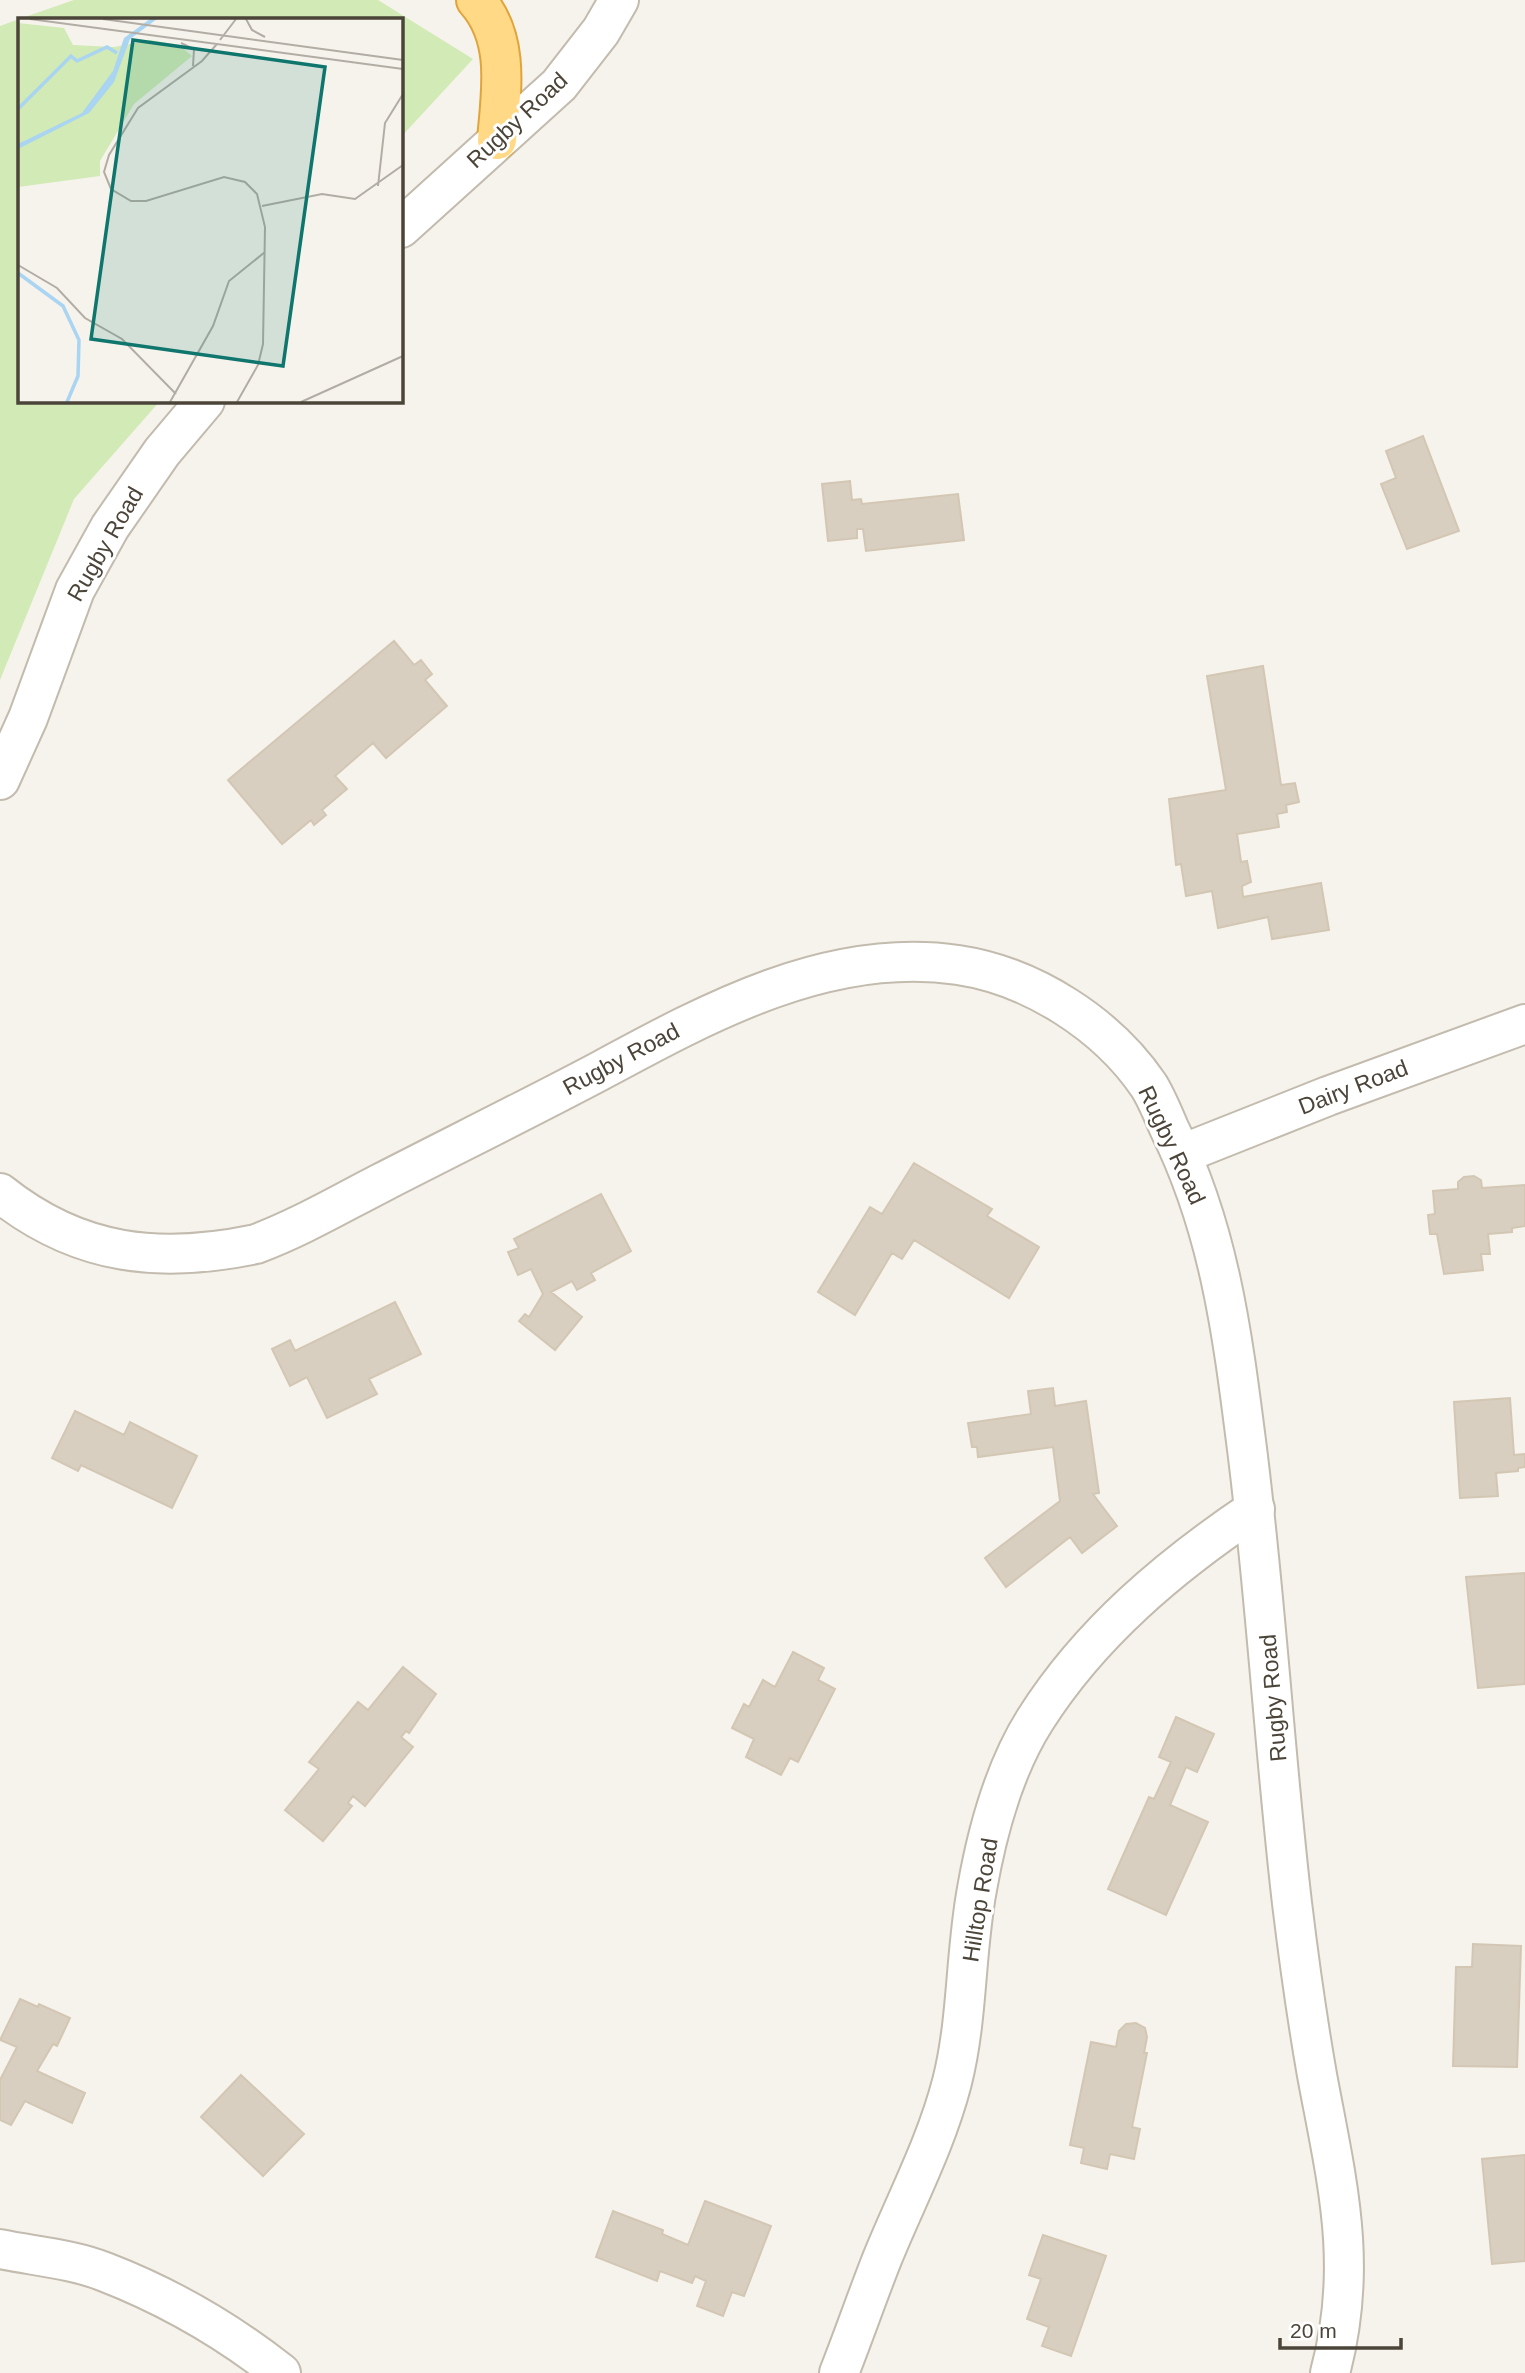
<svg xmlns="http://www.w3.org/2000/svg" width="1525" height="2373" font-family="Helvetica,sans-serif">
<style>
.green{fill:#d2eab5}
.building{fill:#d8cfc1;stroke:#d3c7b4;stroke-width:2}
.lines{fill:none;stroke-linecap:round;stroke-linejoin:round}
.minor-casing{stroke:#c2bbae;stroke-width:42}
.tertiary-casing{stroke:#c2bbae;stroke-width:42}
.trunk-casing{stroke:#e0a43c;stroke-width:42}
.minor{stroke:#fff;stroke-width:38}
.tertiary{stroke:#fff;stroke-width:38}
.trunk{stroke:#ffd985;stroke-width:38}
.labels{text-anchor:middle;dominant-baseline:central;stroke-width:6;stroke-linejoin:round;paint-order:stroke}
.street-label{font-size:23px;fill:#4b4439;stroke:#fff}
.inset-river{fill:none;stroke:#a9d4f2;stroke-width:3.5}
.inset-road{fill:none;stroke:#b2ada4;stroke-width:2}
.view{fill:#0f766e;fill-opacity:0.15;stroke:#0f766e;stroke-width:3.5}
.inset-edge{fill:none;stroke:#4b4439;stroke-width:3.5}
</style>
<rect width="100%" height="100%" fill="#f6f3ec"/>
<path class="green" d="M74,0H378L473,59L401,137V19H19Z
M19,19V401H160L74,499L0,680V26Z"/>
<path class="building" d="M1423,436L1459,531L1407,549L1381,484L1396,478L1386,451Z
M850,481L852,500L861,499L862,504L958,494L964,540L866,551L863,529H857V538L828,541L822,484Z
M394,641L414,665L421,660L432,674L425,680L447,706L386,758L373,743L335,776L347,789L322,810L326,815L314,825L311,820L282,844L228,780Z
M1263,666L1281,785L1295,783L1299,802L1286,805L1287,812L1277,814L1279,827L1237,834L1241,862L1247,861L1251,882L1242,886L1243,897L1321,883L1329,930L1272,939L1268,917L1218,928L1212,891L1186,896L1181,864L1176,865L1169,799L1226,790L1207,676Z
M914,1163L992,1209L987,1216L1039,1247L1009,1298L914,1240L902,1259L892,1253L855,1315L818,1292L870,1207L882,1214Z
M1474,1176L1481,1180L1482,1188L1525,1185V1226L1512,1228V1232L1488,1234L1490,1254H1481L1483,1270L1444,1274L1437,1234H1430L1428,1215L1435,1214L1433,1191L1458,1189V1182L1464,1177Z
M601,1194L631,1251L591,1273L595,1280L577,1290L572,1281L551,1292L582,1317L555,1350L519,1321L525,1314L529,1317L543,1294L531,1269L518,1275L508,1252L519,1248L514,1239Z
M395,1302L421,1354L369,1379L377,1394L327,1418L307,1377L290,1386L272,1349L290,1340L295,1351Z
M1053,1388L1055,1406L1086,1401L1099,1493L1093,1494L1117,1526L1082,1553L1070,1537L1006,1587L985,1558L1060,1501L1053,1447L978,1457L977,1447H972L968,1423L1031,1414L1028,1391Z
M1510,1398L1514,1455L1525,1454V1467L1518,1468V1471L1496,1473L1498,1496L1460,1498L1454,1402Z
M75,1411L124,1435L130,1422L197,1456L172,1508L81,1465L78,1471L52,1458Z
M1525,1573V1684L1478,1688L1466,1577Z
M793,1652L824,1668L818,1680L835,1689L798,1762L790,1758L781,1775L746,1757L754,1739L732,1728L744,1704L749,1707L763,1680L775,1687Z
M403,1667L436,1694L409,1733L406,1731L401,1737L413,1747L365,1806L353,1796L348,1803L352,1806L323,1841L285,1810L319,1769L309,1762L358,1702L368,1710Z
M1176,1717L1214,1734L1197,1772L1186,1767L1170,1805L1208,1822L1166,1915L1108,1889L1149,1797L1154,1799L1171,1762L1159,1757Z
M1473,1944L1521,1946L1517,2067L1453,2066L1456,1967H1472Z
M20,1999L38,2007L39,2004L70,2018L57,2046L53,2044L37,2071L85,2093L72,2123L25,2101L11,2125L0,2120V2080L17,2047L0,2040Z
M1136,2023L1145,2028L1147,2037L1144,2053H1147L1132,2127L1140,2129L1134,2159L1110,2154L1107,2169L1081,2163L1084,2148L1070,2145L1091,2042L1116,2047L1119,2031L1126,2024Z
M241,2075L304,2134L263,2176L201,2117Z
M1525,2155V2261L1492,2264L1482,2159Z
M705,2201L771,2226L744,2296L732,2292L723,2316L697,2306L706,2281L695,2276L692,2283L660,2271L657,2281L596,2257L613,2211L663,2230L662,2234L688,2245Z
M1043,2235L1106,2256L1071,2356L1042,2346L1049,2327L1027,2319L1041,2279L1029,2275Z"/>
<g class="lines">
<defs>
<path id="minor" d="M1182,1154L1328,1096L1525,1024
M0,2249C34,2256 73,2259 105,2272C167,2296 229,2332 281,2373
M839,2373C854,2335 867,2297 882,2259C906,2200 936,2144 952,2082C968,2019 965,1953 977,1889C987,1832 1004,1769 1035,1720C1090,1633 1170,1566 1255,1509"/>
<path id="tertiary" d="M401,228L559,85L601,31L619,0
M0,780L28,718L75,590L110,527L162,452L205,401
M0,1193C79,1256 160,1264 256,1244C299,1228 340,1204 381,1183C453,1146 526,1110 598,1072C707,1013 829,946 958,965C1032,976 1107,1024 1149,1086C1157,1099 1163,1114 1169,1128C1219,1229 1232,1331 1246,1441C1266,1595 1274,1749 1292,1903C1299,1961 1307,2018 1317,2075C1337,2182 1359,2265 1330,2373"/>
<path id="trunk" d="M476,0C511,39 501,93 497,140"/>
</defs>
<use href="#minor" class="minor-casing"/>
<use href="#tertiary" class="tertiary-casing"/>
<use href="#trunk" class="trunk-casing"/>
<use href="#minor" class="minor"/>
<use href="#tertiary" class="tertiary"/>
<use href="#trunk" class="trunk"/>
</g>
<g class="labels">
<g class="street-label">
<text transform="translate(517 120) rotate(-43)">Rugby Road</text>
<text transform="translate(105 544) rotate(-60)">Rugby Road</text>
<text transform="translate(621 1059) rotate(-28)">Rugby Road</text>
<text transform="translate(1353 1087) rotate(-21)">Dairy Road</text>
<text transform="translate(1172 1145) rotate(65)">Rugby Road</text>
<text transform="translate(1273 1698) rotate(-95)">Rugby Road</text>
<text transform="translate(980 1900) rotate(-81)">Hilltop Road</text>
</g>
</g>
<g transform="translate(18 18)">
<rect width="385" height="385" fill="#f6f3ec"/>
<path d="M0,5L46,10L55,27L96,29L132,22L161,27L174,38L116,86L82,143V158L0,169Z" fill="#d2eab5"/>
<path d="M132,1H139L112,21L96,64L71,95L0,131V126L64,95L95,53L106,20Z" fill="#a9d4f2"/>
<path class="inset-river" d="M0,91L53,38L59,43L89,29L99,35M0,255L45,288L61,322L60,358L49,384"/>
<path class="inset-road" d="M12,1L385,51M85,1L385,42M228,1L234,12L247,19M202,22L218,1M163,25L176,31L175,48M199,26L184,43L120,90L91,137L86,154L93,171L113,183H128L206,159L227,164L239,176L247,209L245,326L240,347L219,384M360,168L367,105L385,76M244,188L304,176L337,181L385,147M0,247L39,270L67,300L104,321L158,376M152,384L195,308L211,263L247,234M283,384L385,338"/>
<path class="view" d="M115,22L307,49L265,348L73,321Z"/>
<rect width="385" height="385" class="inset-edge"/>
</g>
<path d="M1280 2338v10h121v-10" fill="none" stroke="#4b4439" stroke-width="3.5"/>
<text x="1290" y="2338" font-size="21" fill="#4b4439" stroke="#ffffff" stroke-width="5" paint-order="stroke">20 m</text>
</svg>
